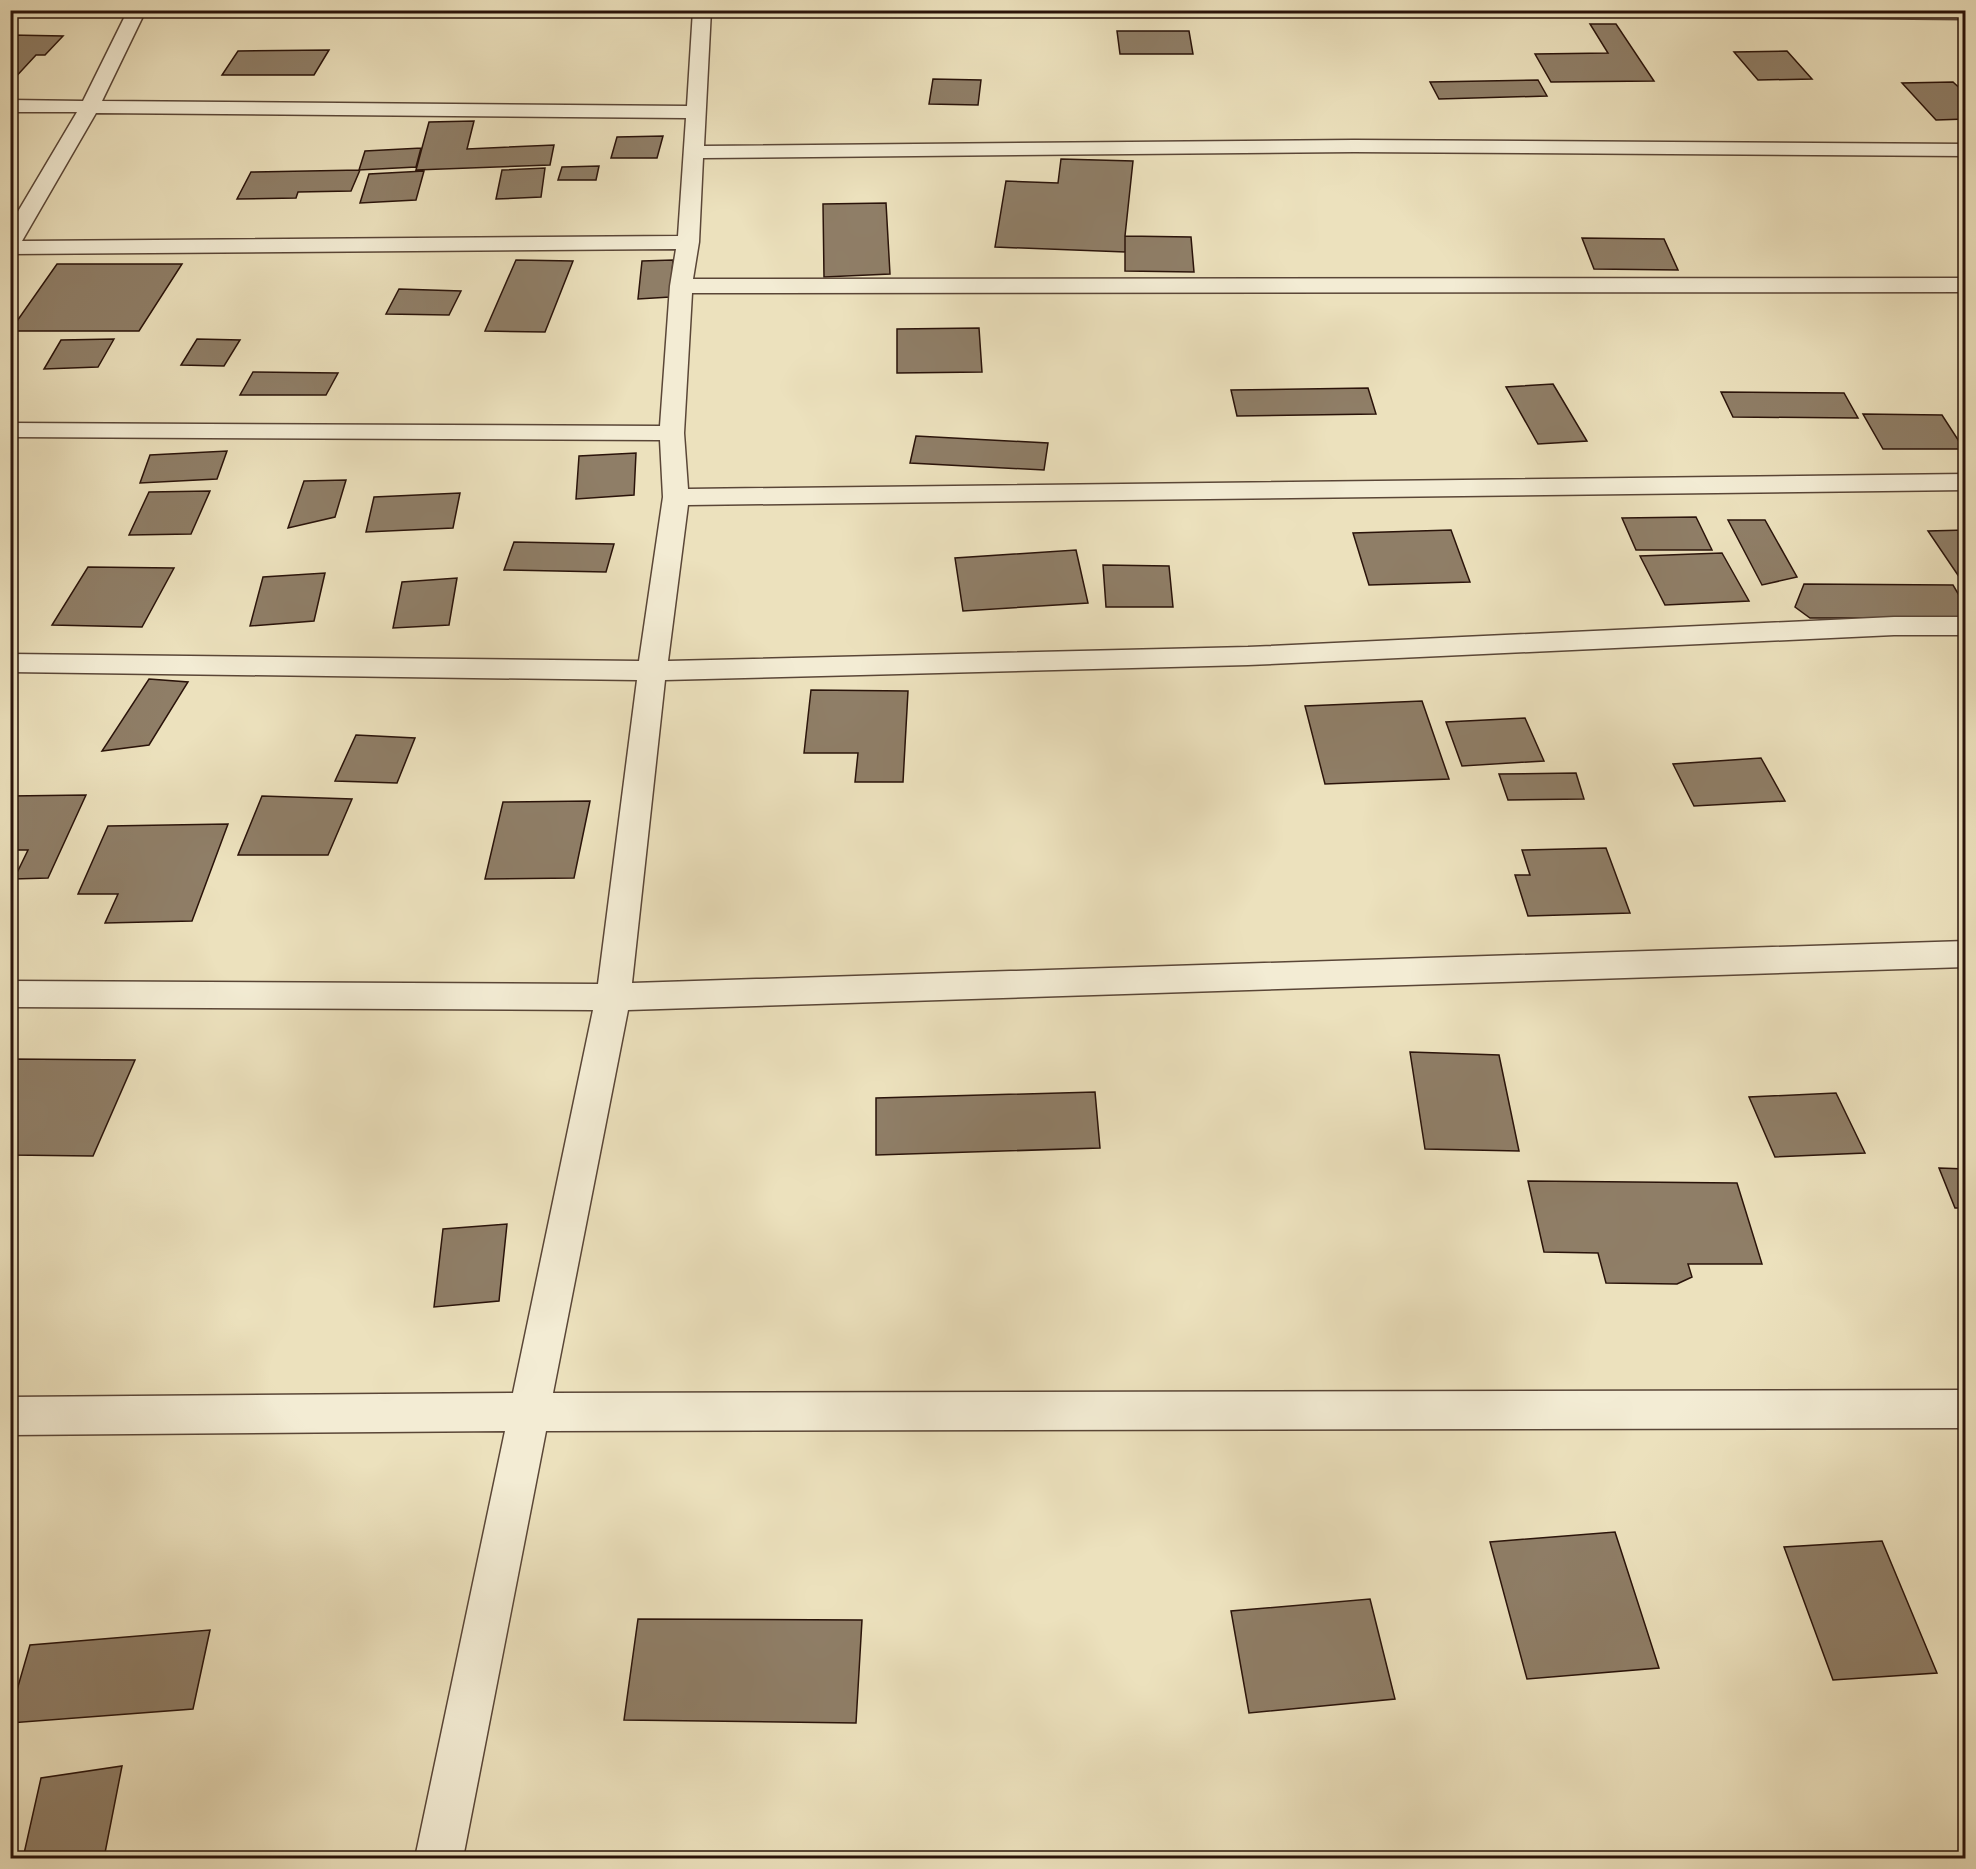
<svg xmlns="http://www.w3.org/2000/svg" width="1976" height="1869" font-family="'IM FELL Great Primer',serif">
<style>
.building{fill:#8f7e67;stroke:#2a130a;stroke-width:1.5}
.lines{fill:none;stroke-linecap:round;stroke-linejoin:round}
.street-casing{stroke:#5a4637;stroke-width:3}
.street{fill:#f3ecd4;fill-rule:evenodd}
</style>
<rect width="100%" height="100%" fill="#ece1bd"/>
<filter id="stains"><feTurbulence type="fractalNoise" baseFrequency=".00333" numOctaves="4"/><feColorMatrix values="0 0 0 0 .2 0 0 0 0 .09 0 0 0 0 .02 0 0 0 .5 -.17"/></filter>
<radialGradient id="worn" r=".72"><stop offset=".6" stop-color="#630" stop-opacity="0"/><stop offset="1" stop-color="#630" stop-opacity=".3"/></radialGradient>
<path class="building" d="M1590,24H1616L1654,81L1551,82L1535,54L1608,53Z
M1117,31H1189L1193,54H1120Z
M10,35L63,36L45,55H36L12,81Z
M329,50L314,75H222L238,51Z
M1787,51L1812,79L1758,80L1734,52Z
M933,79L981,80L978,105L929,104Z
M1538,80L1547,96L1439,99L1430,82Z
M1953,82L1966,94V119L1936,120L1902,83Z
M474,121L467,149L554,145L550,165L416,170L429,122Z
M663,136L657,158H611L617,137Z
M421,148L416,167L359,170L365,151Z
M1061,159L1133,161L1125,236V252L995,247L1006,181L1058,183Z
M599,166L596,180H558L562,167Z
M545,168L541,197L496,199L502,170Z
M360,170L351,191L298,192L296,198L237,199L251,172Z
M424,171L416,200L360,203L369,174Z
M886,203L890,274L824,277L823,204Z
M1125,236L1191,237L1194,272L1125,271Z
M1582,238L1664,239L1678,270L1594,269Z
M516,260L573,261L545,332L485,331Z
M673,260L670,297L638,299L642,261Z
M57,264H182L139,331H10Z
M399,289L461,291L449,315L386,314Z
M979,328L982,372L897,373V329Z
M114,339L98,367L44,369L61,340Z
M197,339L240,340L224,366L181,365Z
M253,372L338,373L326,395H240Z
M1553,384L1587,441L1538,444L1506,387Z
M1368,388L1376,414L1237,416L1231,390Z
M1721,392L1844,393L1858,418L1733,417Z
M1863,414L1942,415L1964,449H1883Z
M916,436L1048,443L1044,470L910,463Z
M227,451L217,479L140,483L150,455Z
M636,453L634,495L576,499L579,456Z
M346,480L335,517L288,528L304,481Z
M210,491L191,534L129,535L149,492Z
M460,493L453,528L366,532L374,497Z
M1696,517L1712,550H1636L1622,518Z
M1728,520H1765L1797,577L1762,585Z
M1451,530L1470,582L1369,585L1353,533Z
M1966,530V587L1928,531Z
M514,542L614,544L606,572L504,570Z
M1076,550L1088,603L963,611L955,558Z
M1722,553L1749,601L1665,605L1640,556Z
M1103,565L1169,566L1173,607H1106Z
M88,567L174,568L142,627L52,625Z
M325,573L314,621L250,626L263,577Z
M457,578L449,625L393,628L402,582Z
M1804,584L1953,585L1966,607V618H1810L1795,607Z
M149,679L188,682L149,745L102,751Z
M811,690L908,691L903,782H855L858,753H804Z
M1422,701L1449,779L1325,784L1305,706Z
M1525,718L1544,761L1462,766L1446,722Z
M356,735L415,738L397,783L335,781Z
M1761,758L1785,801L1694,806L1673,764Z
M1576,773L1584,799L1508,800L1499,774Z
M86,795L48,878L14,879L28,850H10V796Z
M262,796L352,799L328,855H238Z
M590,801L574,878L485,879L503,802Z
M228,824L192,921L105,923L118,894H78L108,826Z
M1606,848L1630,913L1528,916L1515,875H1530L1522,850Z
M1410,1052L1499,1055L1519,1151L1425,1149Z
M10,1059L135,1060L93,1156L10,1155Z
M1095,1092L1100,1148L876,1155V1098Z
M1836,1093L1865,1153L1775,1157L1749,1097Z
M1939,1168L1966,1169V1208H1955Z
M1528,1181L1737,1183L1762,1264H1688L1692,1277L1677,1284L1606,1283L1598,1253L1544,1252Z
M507,1224L499,1301L434,1307L443,1229Z
M1615,1532L1659,1668L1527,1679L1490,1542Z
M1882,1541L1937,1673L1833,1680L1784,1547Z
M1370,1599L1395,1699L1249,1713L1231,1611Z
M638,1619L862,1620L856,1723L624,1720Z
M210,1630L193,1709L10,1723V1714L30,1645Z
M122,1766L104,1858H23L41,1778Z"/>
<g class="lines">
<defs>
<path id="street" d="M128,10H146L102,101L687,106L693,10H711L704,146L1354,140L1966,144V156L1354,152L703,158L699,242L693,279L1966,278V292L692,293L684,433L688,489L1966,474V490L688,505L668,661L1248,647L1894,617H1966V635H1894L1248,665L665,680L632,983L1966,941V967L628,1010L553,1393L1966,1390V1428L546,1431L463,1858H415L505,1431L10,1435V1397L513,1393L593,1010L10,1007V981L598,984L637,680L10,672V654L639,661L663,497L660,440L10,437V423L660,426L670,286L676,249L10,254V225L77,112H10V100L83,101ZM96,113L686,118L678,236L22,241Z
M1513,10H1966V19L1521,15Z"/>
</defs>
<use href="#street" class="street-casing"/>
<use href="#street" class="street"/>
</g>
<rect width="1976" height="1869" fill="none" stroke="#ece1bd" stroke-width="36"/>
<rect x="12" y="12" width="1952" height="1845" fill="none" stroke="#2a130a" stroke-width="3"/>
<rect x="18" y="18" width="1940" height="1833" fill="none" stroke="#2a130a" stroke-width="1.5"/>
<rect width="100%" height="100%" filter="url(#stains)"/>
<rect width="100%" height="100%" fill="url(#worn)"/>
</svg>
